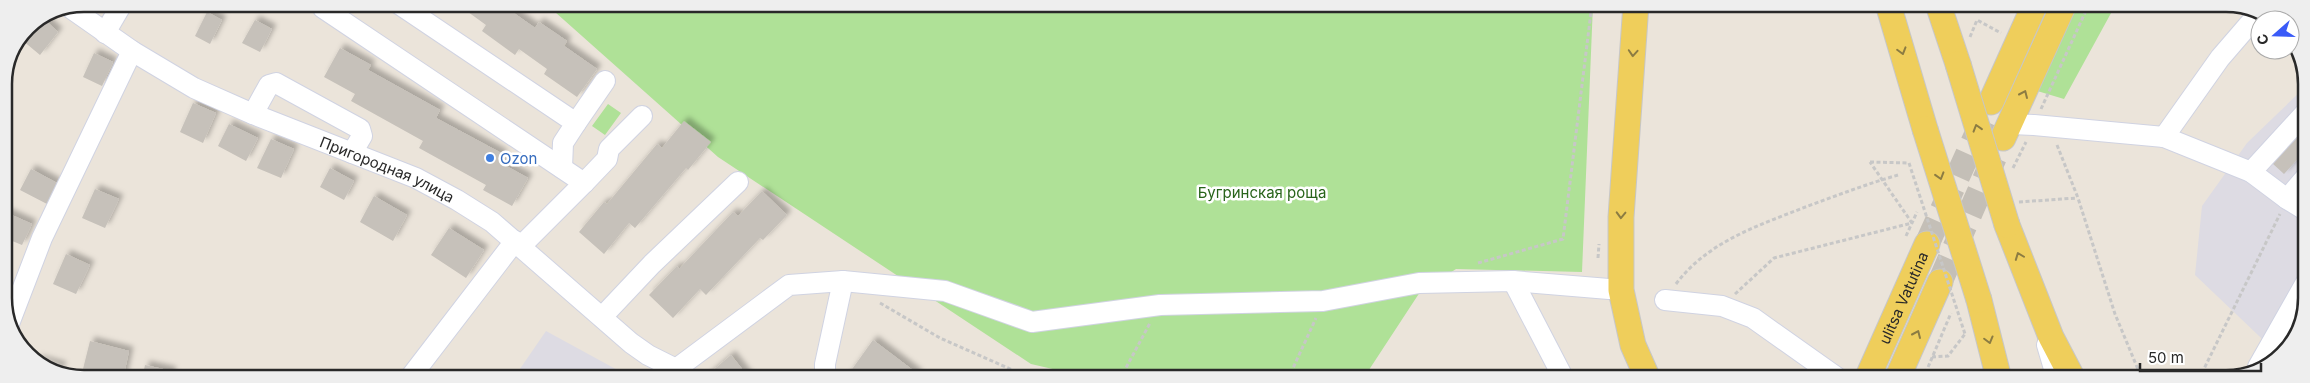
<svg xmlns="http://www.w3.org/2000/svg" width="2310" height="383" font-family="Inter,sans-serif">
<style>
.industrial{fill:#dddbe3}
.green{fill:#afe197}
.building{fill:#c6c1ba;filter:url(#shadow)}
.lines{fill:none;stroke-linecap:round;stroke-linejoin:round}
.major-tunnel{stroke:#c4bfb7;stroke-width:25;stroke-dasharray:25 12;stroke-linecap:butt}
.minor-casing{stroke:#d0d3e2;stroke-width:22}
.major-casing{stroke:#c7c7c7;stroke-width:27}
.path{stroke:#c7c7c7;stroke-width:3;stroke-dasharray:4 2.5;stroke-linecap:butt}
.minor{stroke:#fff;stroke-width:20}
.major{stroke:#efce5b;stroke-width:25}
.major-bridge-casing{stroke:#c7c7c7;stroke-width:27;stroke-linecap:butt}
.path-bridge{stroke:#c7c7c7;stroke-width:3;stroke-dasharray:4 2.5;stroke-linecap:butt}
.major-bridge{stroke:#efce5b;stroke-width:25}
.oneway{stroke:#8c7c42}
.shop-dot{fill:#3f7fe0;stroke:#fff;stroke-width:2}
.labels{text-anchor:middle;dominant-baseline:central;stroke-width:5;stroke-linejoin:round;paint-order:stroke}
.shop-label{font-size:15px;fill:#366cbe;stroke:#fff;text-anchor:start}
.street-label{font-size:15px;fill:#292929;stroke:#fff}
.park-label{font-size:15px;fill:#28641a;stroke:#fff}
.rim{fill:none;stroke:#292929;stroke-width:2.5}
</style>
<defs>
<filter id="shadow"><feDropShadow dx="4.5" dy="-4.5" stdDeviation="2.5" flood-color="#0004"/></filter>
</defs>
<rect width="100%" height="100%" fill="#ebe4da"/>
<path class="industrial" d="M2305,87L2306,310L2280,356L2195,275L2202,206L2247,143Z
M546,331L634,379H513Z"/>
<path class="green" d="M546,4H1593L1582,272L1456,269L1420,292L1363,379H1096L1031,364L718,157Z
M2074,4H2116L2064,99L2034,90Z
M608,104L621,113L605,135L592,126Z"/>
<path class="building" d="M457,4H501L535,28L539,22L567,41L564,46L597,69L577,97L544,74L547,69L519,49L515,55L482,31L486,25Z
M207,12L222,20L210,44L195,36Z
M45,20L58,32L40,55L22,40L34,24Z
M255,20L272,29L260,52L242,43Z
M340,48L371,65L368,70L440,110L436,118L503,154L499,162L528,178L512,206L483,190L486,185L419,148L423,141L351,101L355,94L324,77Z
M94,53L113,62L102,86L83,77Z
M193,103L216,113L203,143L180,132Z
M684,121L711,142L688,170L686,168L635,228L629,223L604,254L579,232L604,202L607,204L657,144L662,148Z
M229,124L258,138L246,161L218,146Z
M2305,127V151L2284,174L2272,163Z
M271,139L294,149L281,178L257,168Z
M330,168L354,181L344,200L320,187Z
M31,169L57,183L47,204L20,190Z
M95,189L119,199L105,228L82,218Z
M762,191L787,215L763,240L760,238L706,295L700,289L673,318L649,295L677,266L679,269L733,212L738,216Z
M374,196L407,215L393,241L360,222Z
M5,212L32,224L22,245L5,238Z
M449,228L484,250L466,278L431,255Z
M66,254L90,265L76,294L53,284Z
M873,340L918,374L915,379H845Z
M90,341L129,351L123,379H104L82,373Z
M731,355L750,379H703Z
M37,359L62,366L60,372L37,362Z
M145,365L172,371L170,379H142Z"/>
<g class="lines">
<path class="major-tunnel" d="M1927,244L1984,118
M1940,282L1995,156"/>
<defs>
<g id="minor">
<path d="M321,4L323,8L584,183L521,246"/>
<path d="M399,4L576,123L563,143L562,168"/>
<path id="s1" d="M72,9L132,51L194,88L253,114L416,178L457,200L492,222L631,343L648,355L676,369"/>
<path d="M105,33L122,4"/>
<path d="M253,114L269,85L276,83L360,129L362,136L352,153"/>
<path d="M576,123L605,81"/>
<path d="M2011,124L2034,125L2164,137L2251,172L2287,199L2305,210"/>
<path d="M2164,137L2220,58L2258,14"/>
<path d="M2251,172L2305,113"/>
<path d="M584,183L607,159L609,149L642,116"/>
<path d="M2287,199L2305,178"/>
<path d="M1513,281L1564,379"/>
<path d="M1665,300L1722,306L1753,318L1839,379"/>
<path d="M602,317L652,264L738,182"/>
<path d="M9,324L42,238L132,51"/>
<path d="M2047,345L2057,379"/>
<path d="M2258,367L2305,284"/>
<path d="M409,379L515,241"/>
<path d="M667,379L676,369L789,285L843,281L945,291L1032,322L1160,305L1323,301L1419,283L1513,281L1621,290"/>
<path d="M825,379V364L843,281"/>
</g>
<g id="major">
<path d="M1636,4L1621,217V290L1633,345L1648,379"/>
<path d="M1888,4L1925,129"/>
<path d="M1938,4L1958,64"/>
<path d="M1991,102L2035,4"/>
<path d="M2003,138L2064,4"/>
<path d="M2007,225L2051,337L2073,379"/>
<path d="M1979,300L1999,379"/>
<path id="s2" d="M1867,379L1927,244"/>
<path d="M1897,379L1940,282"/>
</g>
</defs>
<use href="#minor" class="minor-casing"/>
<use href="#major" class="major-casing"/>
<path class="path" d="M1970,37L1977,20L2001,33
M2041,109L2089,4
M2057,145L2078,198L2115,314L2142,379
M1870,162L1909,163
M2013,168L2026,142
M2019,202L2077,198
M1906,236L1917,212
M1598,258L1599,244
M1478,263L1563,239L1592,4
M1676,284C1708,241 1760,225 1808,206C1838,195 1867,184 1898,175
M1735,294L1774,258L1912,223L1870,162
M880,303L940,338L1026,376L1042,379
M1932,357L1948,356L1965,334
M1120,379L1150,323
M1288,379L1316,318
M1923,379L1951,313
M2199,379L2280,214"/>
<use href="#minor" class="minor"/>
<use href="#major" class="major"/>
<defs>
<path id="major-bridge" d="M1958,64L2007,225
M1925,129L1979,300"/>
</defs>
<use href="#major-bridge" class="major-bridge-casing"/>
<path class="path-bridge" d="M1909,163L1965,334"/>
<use href="#major-bridge" class="major-bridge"/>
</g>
<defs><path id="oneway-chevron" d="M-2-3.5L2.5 0L-2 3.5" fill="none" stroke-width="1.6" stroke-linecap="round" stroke-linejoin="round" transform="scale(1.25)"/></defs>
<g class="oneway">
<use href="#oneway-chevron" transform="translate(1902 51) rotate(74)"/>
<use href="#oneway-chevron" transform="translate(1633 53) rotate(94)"/>
<use href="#oneway-chevron" transform="translate(2024 94) rotate(-66)"/>
<use href="#oneway-chevron" transform="translate(1977 128) rotate(-107)"/>
<use href="#oneway-chevron" transform="translate(1940 176) rotate(73)"/>
<use href="#oneway-chevron" transform="translate(1621 215) rotate(92)"/>
<use href="#oneway-chevron" transform="translate(2019 256) rotate(-111)"/>
<use href="#oneway-chevron" transform="translate(1917 334) rotate(-66)"/>
<use href="#oneway-chevron" transform="translate(1989 340) rotate(75)"/>
</g>
<circle class="shop-dot" cx="490" cy="158" r="5"/>
<g class="labels">
<g class="shop-label">
<text x="500" y="158">Ozon</text>
</g>
<g class="street-label">
<text stroke="none"><textPath href="#s1" startOffset="355">Пригородная улица</textPath></text>
<text stroke="none"><textPath href="#s2" startOffset="89">ulitsa Vatutina</textPath></text>
</g>
<g class="park-label">
<text x="1262" y="192">Бугринская роща</text>
</g>
</g>
<path d="M0 0H2310V383H0ZM84 12H2226A72 72 0 0 1 2298 84V298A72 72 0 0 1 2226 370H84A72 72 0 0 1 12 298V84A72 72 0 0 1 84 12Z" fill="#eee" fill-rule="evenodd"/>
<path class="rim" d="M84 12H2226A72 72 0 0 1 2298 84V298A72 72 0 0 1 2226 370H84A72 72 0 0 1 12 298V84A72 72 0 0 1 84 12Z"/>
<g transform="translate(2275 35) rotate(250)"><circle r="24" fill="#ffffff" stroke="#a9a9a9"/>
<path d="M0-4L9 19L0 12L-9 19Z" fill="#3a5bf8"/>
<text y="-8" font-size="14" font-weight="bold" text-anchor="middle" fill="#292929">С</text>
</g>
<path d="M2140 363v8h121v-8" fill="none" stroke="#292929" stroke-width="2.5"/>
<text x="2148" y="363" font-size="15" fill="#292929" stroke="#ffffff" stroke-width="4" paint-order="stroke">50 m</text>
</svg>
